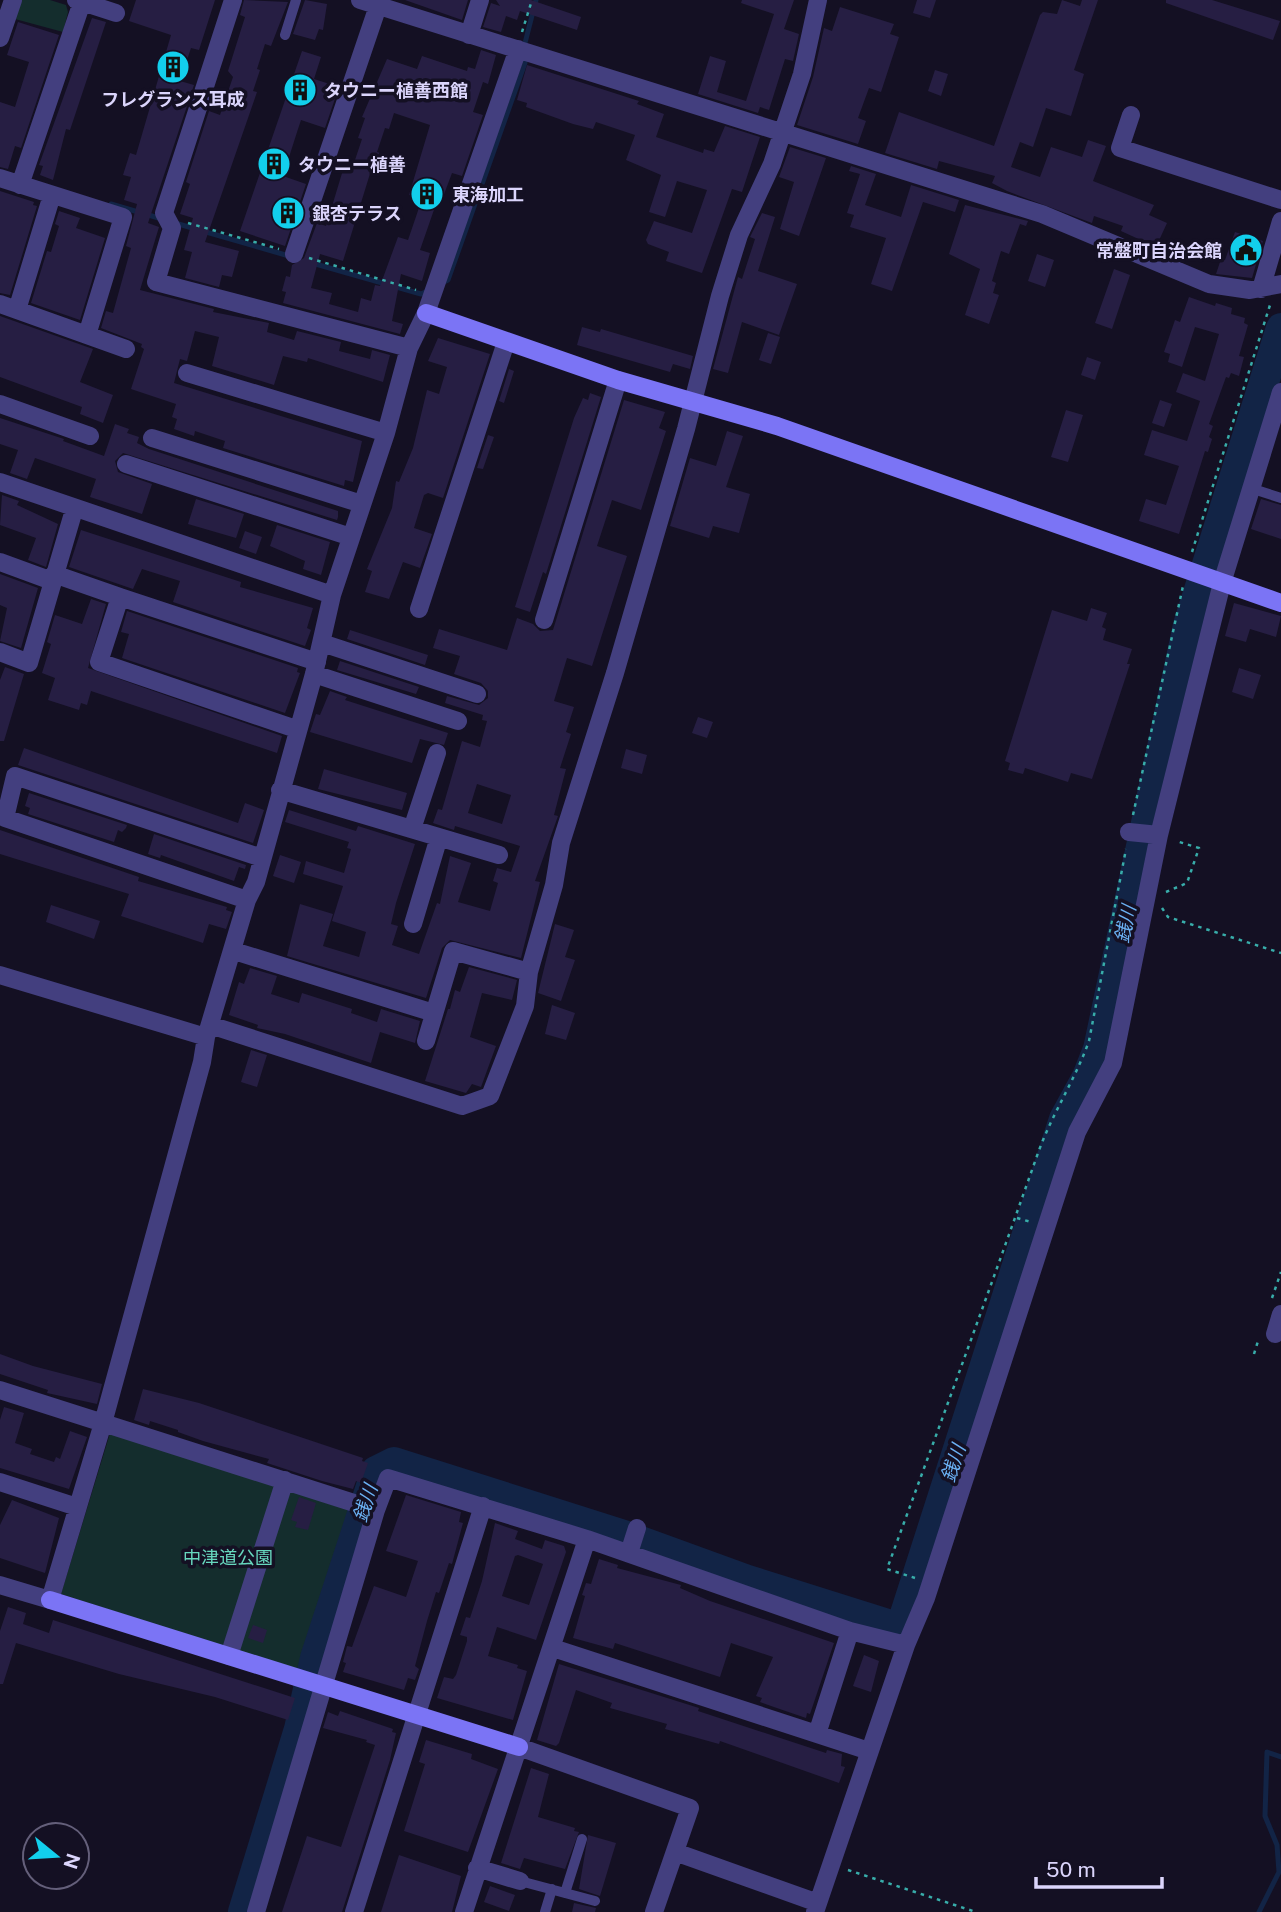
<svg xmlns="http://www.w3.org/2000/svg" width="1281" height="1912" font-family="'Public Sans','Noto Sans JP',sans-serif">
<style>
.green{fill:#142d2d}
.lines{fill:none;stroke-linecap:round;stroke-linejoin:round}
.stream{stroke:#122446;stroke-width:5}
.river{stroke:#122446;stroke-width:30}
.building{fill:#261e43;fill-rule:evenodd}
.path{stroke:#38adaa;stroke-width:2.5;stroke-dasharray:3.5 5;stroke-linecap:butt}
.lane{stroke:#433f7f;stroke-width:10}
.street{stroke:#433f7f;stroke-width:18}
.secondary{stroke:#7b74f5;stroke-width:18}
.labels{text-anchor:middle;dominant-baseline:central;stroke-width:7;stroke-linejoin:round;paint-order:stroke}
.poi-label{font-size:18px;font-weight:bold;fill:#dbd5fc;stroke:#141023;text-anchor:start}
.park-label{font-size:18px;fill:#67d7be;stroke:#141023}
.water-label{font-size:19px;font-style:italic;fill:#6bb1f4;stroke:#141023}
</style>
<rect width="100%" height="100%" fill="#141023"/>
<path class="green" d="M21,0H50L66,5L68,12L63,32L15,19Z
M111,1430L357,1507L305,1673L61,1594Z"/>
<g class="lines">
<path class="stream" d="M111,204L162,219
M175,223L289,256
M312,263L421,294L430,290
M442,283L448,280L525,63V43L536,0
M1259,1912L1279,1872L1277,1845L1265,1816L1267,1752L1281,1757"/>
<path class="river" d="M243,1912L299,1729L315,1658L376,1471L394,1462L624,1535L748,1580L891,1625L902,1623L1064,1119L1087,1077L1098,1049L1188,625L1281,328"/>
</g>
<path class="building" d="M136,0H215L199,50L191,48L180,81L194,85L148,223L159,227L140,290L214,309L213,312L269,323L267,332L294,340L297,331L341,342L339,351L370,359L372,350L390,355L383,382L308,358L307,362L283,356L274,385L212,366L219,337L195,331L187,361L180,359L174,383L362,441L353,482L345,480L344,486L223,448L225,441L195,431L194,436L174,429L177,419L172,417L176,404L131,389L144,349L141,347L142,344L101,328L106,311L113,313L131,248L126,246L137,204L124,200L131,177L123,175L130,153L136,155L171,35L129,21Z
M244,0L288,2L271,46L265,44L257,69L260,70L253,91L257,92L205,242L239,251L232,277L222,275L219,287L185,278L192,252L184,250L193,218L180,214L190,184L186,182L209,111L220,115L233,77L228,71L245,17L240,15Z
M305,0L327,4L323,30L319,29L315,40L293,34Z
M405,0H468L462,20Z
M496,0H531L581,17L577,30L520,11L517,20L506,16L501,32L483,27L491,3L500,6Z
M742,0H794L784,29L799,34L793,61L785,59L769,110L760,107L758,113L698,94L710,56L726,61L717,92L746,101L774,14L741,3Z
M917,0H936L930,18L913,13Z
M1062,0L1080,6L1082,0H1098L1074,70L1084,74L1071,116L1046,108L1033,147L1020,142L1011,167L1040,177L1051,147L1082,157L1088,140L1106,146L1093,181L1154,205L1149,215L1167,223L1156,247L1121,231L1123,226L1094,216L1092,223L1007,191L992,183L995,176L939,161L937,169L885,153L899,112L994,146L1040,15L1043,12L1057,14Z
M1166,0H1212L1280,21L1273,40L1166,3Z
M840,7L894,24L890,34L899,37L881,92L869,88L858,118L866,121L858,144L797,125L813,77L824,28L832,31Z
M92,18L106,22L70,130L66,129L53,180L40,175L43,166L39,165Z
M18,22L59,35L21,148L15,146L8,169L0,167V102L15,107L29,62L7,55Z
M481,50L496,55L488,84L483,82L473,112L483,115L462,176L452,173L440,205L436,204L420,250L430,253L422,281L401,274L392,321L403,324L400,334L283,303L286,292L282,291L286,276L290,277L292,265L304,258L317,223L326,226L346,160L354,163L362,139L358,138L365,118L362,117L387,59L417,69L422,56L467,71L468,67L475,69ZM394,113L430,125L409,195L422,199L408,240L398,237L380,286L375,285L371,301L361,298L358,312L329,304L332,293L311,288L320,254L343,261L373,164L380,153L377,152L385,128L389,129Z
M302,51L321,57L314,79L339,87L325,128L301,120L298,129L283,176L306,184L285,246L240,231Z
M527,65L639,101L637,104L664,114L656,137L703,153L704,149L714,152L725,126L760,137L742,192L732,189L702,273L666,261L669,252L648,244L646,240L654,221L692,233L707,190L677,181L665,217L649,212L661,175L626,160L635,135L596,122L593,129L573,124L526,107L527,103L517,100Z
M935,70L948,74L941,96L928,91Z
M790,147L826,158L799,236L780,229L794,182L779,177Z
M851,166L876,174L865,205L901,217L911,185L959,200L955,212L923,202L892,291L871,284L886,238L850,227L854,215L847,213L860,174L849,171Z
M0,191L34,202L33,205L37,206L10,295L0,293Z
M965,205L1028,221L1026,226L1020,224L1009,254L1001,251L992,281L996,283L993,293L999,295L989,324L965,315L980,269L949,254Z
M59,211L80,218L76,228L105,238L80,320L31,303L47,251L51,252L59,226L55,224Z
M762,213L775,217L758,271L797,284L779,335L742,322L728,373L713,369L738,277L742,279L755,239L750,237Z
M1235,232L1263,241L1252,278L1216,274L1221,259L1225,260Z
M1037,254L1054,260L1045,287L1028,281Z
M1114,269L1130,275L1112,329L1095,323Z
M1189,297L1215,306L1216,303L1232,308L1231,314L1245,318L1244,323L1248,325L1239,356L1244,357L1239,376L1231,373L1229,378L1226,377L1209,424L1213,426L1209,437L1212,439L1208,452L1205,451L1179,534L1139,521L1146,499L1166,505L1179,466L1144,455L1152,430L1187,441L1200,401L1176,392L1183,373L1205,381L1219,334L1195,327L1182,367L1168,362L1170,354L1164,352L1175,320L1180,322Z
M0,316L93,349L80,382L113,395L103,423L80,414L82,407L0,377Z
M582,327L600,332L601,329L693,356L690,369L673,364L670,372L577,345Z
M768,333L780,337L771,364L759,360Z
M438,338L490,354L443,498L428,493L424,495L414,528L432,534L420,568L403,562L389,599L365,592L372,571L367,569L392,508L396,481L399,482L413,448L427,390L439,394L447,367L428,361Z
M1087,357L1101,362L1095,380L1081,375Z
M509,369L514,371L504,403L499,401Z
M590,393L601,397L546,574L543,572L530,612L515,607L574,418L583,398L588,400Z
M624,400L665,412L659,428L666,431L641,510L612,500L597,546L627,556L592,666L567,658L554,701L574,707L566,732L571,734L560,768L566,769L554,815L558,816L535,881L540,882L521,958L450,940L442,948L426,998L287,956L300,904L333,914L323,946L359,957L366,932L332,921L343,886L303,874L306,861L344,873L351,849L347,848L349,842L285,822L289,810L356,831L358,826L415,844L396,903L391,924L398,926L392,945L419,954L437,903L440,904L450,856L471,863L458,902L490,911L498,883L493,881L497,868L511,872L520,846L455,826L454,830L433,823L438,809L442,810L462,741L480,747L487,721L482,720L483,715L445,703L447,696L479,705L488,698V691L481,683L454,674L460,656L433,648L439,629L507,650L517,618L533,624L540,631L553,630ZM477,784L511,795L502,824L468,813Z
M1160,400L1172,404L1164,427L1152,423Z
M1066,410L1083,415L1068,462L1051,457Z
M0,418L64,439L63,441L104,456L115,424L129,429L127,433L139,437L137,443L149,449L338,511V517L337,520L123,453L115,461L118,472L152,484L142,514L90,497L96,479L35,458L27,479L10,473L18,450L0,444Z
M727,431L743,436L726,487L750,494L739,533L713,526L709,538L670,526L690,458L716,466Z
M488,435L494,437L483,469L477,468Z
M2,495L19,501L17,505L58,524L46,567L28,560L36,538L0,525Z
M196,499L244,514L236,538L188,524Z
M1261,499L1281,505V539L1251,529Z
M277,525L330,542L321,575L303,569L305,561L270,546Z
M81,530L241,582L240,587L313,608L307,628L311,630L305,646L173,602L180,581L142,569L133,589L69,567Z
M245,531L262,537L256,554L239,548Z
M0,574L38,588L21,648L0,641L7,608L0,605Z
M91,599L106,604L88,668L282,736L277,753L91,691L87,705L81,703L79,710L48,700L55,678L42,673L51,644L47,642L55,615L82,624Z
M1234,603L1281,616L1276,637L1250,629L1246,642L1225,636Z
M1091,608L1107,613L1102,627L1106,629L1103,640L1132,649L1127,664H1130L1092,779L1071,773L1068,782L1025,768L1023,774L1008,770L1010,763L1005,761L1052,610L1087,621Z
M127,611L298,668L297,672L300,673L285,713L122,658L129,634L121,632Z
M350,630L428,655L425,665L347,639Z
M340,661L419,687L416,694L337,670Z
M5,667L24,674L4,741H0V680Z
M1239,668L1261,675L1253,699L1232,692Z
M330,691L347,697L345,700L448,733L444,745L420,739L412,763L310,732L316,714L320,715Z
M698,717L713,722L707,738L692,733Z
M24,748L238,823L245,803L264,810L253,843L18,765Z
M626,749L647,755L642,774L621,768Z
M324,769L407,793L402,810L318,789Z
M29,793L127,825L126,828L122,832L118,830L114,842L28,814L30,808L25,806Z
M0,830L139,877L138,881L227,907L226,910L232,912L226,929L209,924L203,943L121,916L129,894L0,854Z
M154,834L246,865L245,869L239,867L234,881L161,855L160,858L148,854Z
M280,855L301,862L294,883L273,876Z
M51,905L100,921L94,939L46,922Z
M555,924L574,930L565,957L575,960L561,1001L538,993Z
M469,967L517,980L512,1000L482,993L470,1037L496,1046L481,1087L472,1084L466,1093L425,1081L448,1009H450L455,990L460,992Z
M250,968L277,976L271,994L299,1003L302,993L352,1009L351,1013L377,1022L381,1009L420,1021L415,1043L380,1032L371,1063L285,1034L257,1028L258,1025L229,1015L239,982L244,984Z
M552,1005L575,1013L566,1040L545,1034Z
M251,1050L267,1055L257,1087L241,1082Z
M0,1354L33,1366L102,1384L97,1404L47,1393L48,1390L0,1374Z
M143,1389L199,1403L363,1458L362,1461L368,1463L361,1483L356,1481L353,1489L322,1481L267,1463L269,1459L203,1441L178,1432V1430L150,1421L149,1425L134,1420Z
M4,1407L24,1413L15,1443L32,1449L30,1454L54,1462L56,1457L60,1459L70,1431L87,1437L69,1489L0,1468V1420Z
M406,1495L461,1512L459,1522L463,1523L452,1564L449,1563L439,1593L436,1592L427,1621L415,1666L419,1669L415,1680L408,1678L404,1690L343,1672L346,1663L343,1662L347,1646L352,1647L374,1586L406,1597L418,1561L386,1551Z
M299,1497L316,1503L308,1530L295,1527L297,1522L291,1520Z
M12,1500L59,1518L45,1573L0,1558V1525Z
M495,1523L518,1531L515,1539L542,1549L545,1540L564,1546L566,1552L536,1640L497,1627L488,1656L518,1665L517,1668L527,1671L513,1720L437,1698L444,1677L453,1679L456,1675L467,1641V1637L460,1635L466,1617L470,1618L482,1581ZM518,1555L543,1564L529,1605L502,1596L515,1556Z
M599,1559L618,1565L617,1568L681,1585L680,1588L710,1601L834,1643L810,1714L807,1713L806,1718L771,1706L760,1702L762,1698L756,1696L773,1657L731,1643L720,1677L615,1643L613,1649L573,1638L585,1596L582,1595L586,1583L591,1584Z
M8,1607L26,1613L23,1624L49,1633L53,1620L295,1698L288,1720L215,1697L119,1674L16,1643L3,1684H0V1631Z
M253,1625L267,1630L263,1643L248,1638Z
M864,1655L879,1661L871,1692L853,1686Z
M559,1664L699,1708L698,1711L826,1753L827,1750L842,1754L841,1766L845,1767L839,1783L720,1741L719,1744L665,1729L667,1724L610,1708L612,1703L576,1690L559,1743L556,1746L537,1740Z
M340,1711L393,1729L392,1732L396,1733L390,1760L342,1912H282L307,1836L341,1847L375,1745L366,1742L367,1740L323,1728L328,1712L338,1716Z
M426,1740L472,1754L471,1759L498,1769L468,1852L404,1831L425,1764L419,1762Z
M531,1768L549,1774L538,1817L575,1828L574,1831L579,1832L565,1869L524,1858L520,1869L501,1863Z
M588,1835L616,1843L600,1896L579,1889Z
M399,1855L461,1876L452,1912H381Z
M490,1886L515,1895L509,1911L484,1902Z
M574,1903L596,1908L595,1912H572Z"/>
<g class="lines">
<path class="path" d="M522,32L532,0
M188,223L279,249
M309,258L416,290
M1192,552L1270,305
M1133,815L1183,586
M1166,892L1187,883L1199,848L1176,841
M1162,908L1168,917L1281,953
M1017,1218L1031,1222
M1272,1298L1281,1272
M1254,1354L1258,1341
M915,1578L887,1569C938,1430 989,1292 1038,1153C1052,1114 1075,1080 1089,1041L1126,849
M848,1870L976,1912"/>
<path class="lane" d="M285,35L296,0
M1250,488L1281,498
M520,1881L595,1901
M565,1893L582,1839
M545,1912L552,1889"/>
<path class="street" d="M233,0L164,213L172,228L156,282L409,348
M360,0L1042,214L1209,284L1250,290L1281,284
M82,2L116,13
M469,35L480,0
M0,38L13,0
M1131,115L1120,148L1281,200
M0,178L123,217L87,335
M20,185L82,2L76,0
M294,254L380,0
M1261,289L1281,221
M0,304L126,349
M17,310L52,195
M187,373L386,433
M0,404L90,436
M152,438L362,504
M126,464L351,537
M0,482L332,595
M0,562L52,581
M54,574L120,597L99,662L296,729
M120,597L317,662
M419,609L506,342
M544,620L618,380
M322,643L477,694
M0,652L29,663L74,510
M314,674L458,721
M280,790L499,855
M412,829L437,753
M1129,832L1159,835
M247,900L5,818L15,776L262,858
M413,924L439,837
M234,951L434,1013
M0,975L206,1037
M210,1025L462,1106L490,1096L525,1006L529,972L554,885L561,843L615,673L686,429L720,296L739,235L772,164L802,74L818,0
M426,1041L453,951L529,972
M1275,1334L1281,1314
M0,1390L376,1510
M0,1482L77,1507
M629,1553L637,1528
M0,1585L50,1600L103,1423L202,1062L206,1037L247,900L256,882L314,674L332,595L386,433L409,348L426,313L518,49
M553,1648L869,1751
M229,1656L285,1480
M817,1734L850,1631
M519,1747L690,1808L654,1912
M675,1852L818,1903
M477,1868L520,1881
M256,1912L376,1510L388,1478L587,1539L850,1631L906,1645
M354,1912L483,1506
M464,1912L587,1539
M815,1912L906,1645L926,1598L1077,1132L1113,1063L1159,835L1222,583L1281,392"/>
<path class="secondary" d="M426,313L618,380L777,426L1281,603
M50,1600L519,1747"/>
</g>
<defs>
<symbol id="building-disc" viewBox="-11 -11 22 22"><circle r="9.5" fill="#12cfec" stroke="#141023"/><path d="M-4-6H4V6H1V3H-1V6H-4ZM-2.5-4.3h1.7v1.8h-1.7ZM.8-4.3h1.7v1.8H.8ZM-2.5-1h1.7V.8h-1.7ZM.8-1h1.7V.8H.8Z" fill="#111"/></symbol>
<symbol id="civic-disc" viewBox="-11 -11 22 22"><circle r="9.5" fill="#12cfec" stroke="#141023"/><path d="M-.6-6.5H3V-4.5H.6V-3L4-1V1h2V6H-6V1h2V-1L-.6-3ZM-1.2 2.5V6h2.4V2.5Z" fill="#111"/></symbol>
</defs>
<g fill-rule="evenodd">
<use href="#building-disc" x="154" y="48" width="38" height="38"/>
<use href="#building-disc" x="281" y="71" width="38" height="38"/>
<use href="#building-disc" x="255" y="145" width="38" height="38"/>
<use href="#building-disc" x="408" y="175" width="38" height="38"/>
<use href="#building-disc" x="269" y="194" width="38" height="38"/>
<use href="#civic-disc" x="1227" y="231" width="38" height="38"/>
</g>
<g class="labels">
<g class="poi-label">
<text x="324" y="90">タウニー植善西館</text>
<text x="173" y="99" text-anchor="middle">フレグランス耳成</text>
<text x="298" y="164">タウニー植善</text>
<text x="452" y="194">東海加工</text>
<text x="312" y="213">銀杏テラス</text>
<text x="1222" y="250" text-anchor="end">常盤町自治会館</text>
</g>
<g class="park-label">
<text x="228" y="1557">中津道公園</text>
</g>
<g class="water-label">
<text transform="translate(1125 924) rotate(-78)">銭川</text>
<text transform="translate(953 1463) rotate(-72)">銭川</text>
<text transform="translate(365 1503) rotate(-72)">銭川</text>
</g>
</g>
<g transform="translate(56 1856) rotate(108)"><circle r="33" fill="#141023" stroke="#645f7a" stroke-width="2"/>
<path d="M0-5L12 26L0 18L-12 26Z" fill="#12cfec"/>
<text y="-10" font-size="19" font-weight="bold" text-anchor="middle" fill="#dbd5fc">N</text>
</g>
<path d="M1036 1877v10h126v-10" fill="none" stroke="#dbd5fc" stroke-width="3.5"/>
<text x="1046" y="1877" font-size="21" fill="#dbd5fc" stroke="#141023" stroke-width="5" paint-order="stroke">50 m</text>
</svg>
